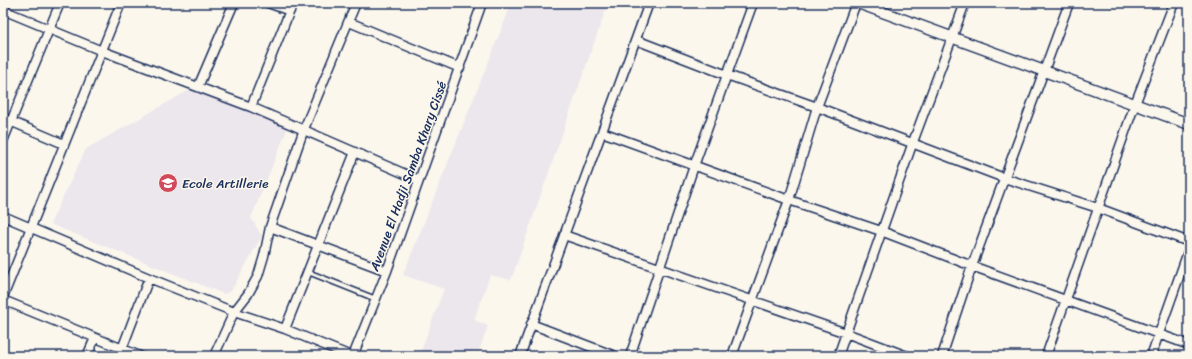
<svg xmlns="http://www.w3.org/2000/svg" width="1192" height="359" font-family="Sriracha,sans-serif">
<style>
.built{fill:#ece6ed}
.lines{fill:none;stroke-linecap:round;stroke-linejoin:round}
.service-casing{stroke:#1b2f5e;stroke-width:7}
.minor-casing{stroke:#1b2f5e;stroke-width:11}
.tertiary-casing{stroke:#1b2f5e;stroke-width:13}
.service{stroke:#fbf7ec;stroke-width:4}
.minor{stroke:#fbf7ec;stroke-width:8}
.tertiary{stroke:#fbf7ec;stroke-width:10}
.labels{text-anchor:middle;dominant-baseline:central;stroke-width:3;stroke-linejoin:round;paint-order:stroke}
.street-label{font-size:13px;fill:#1b2f5e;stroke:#fbf7ec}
.poi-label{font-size:13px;fill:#1b2f5e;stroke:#fbf7ec;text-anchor:start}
</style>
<rect width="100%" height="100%" fill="#fbf7ec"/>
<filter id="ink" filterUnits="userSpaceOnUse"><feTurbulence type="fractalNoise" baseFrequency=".025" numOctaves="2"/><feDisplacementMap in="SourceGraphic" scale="8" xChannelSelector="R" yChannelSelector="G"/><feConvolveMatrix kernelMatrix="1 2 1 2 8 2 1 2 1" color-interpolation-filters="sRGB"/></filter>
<g filter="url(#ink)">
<path class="built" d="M512,3H608L511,280L490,275L474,320L488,326L477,356H419L444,289L403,275Z
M193,88L289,125L251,218L262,236L231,291L224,294L50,224L86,149Z"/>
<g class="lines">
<defs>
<path id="service" d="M308,272L376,299"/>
<path id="minor" d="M268,3L290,11
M3,10L102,51L251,107L419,180
M349,22L460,68
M636,40L727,75L817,107L1004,178L1098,208L1189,242
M198,87L234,3
M251,107L293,3
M3,118L64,144
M602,132L789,200L881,231L972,266L1189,345
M3,141L60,3
M3,216L149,278L234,312L285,329L351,356
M270,227L387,271
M564,235L846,333L907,356
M3,297L121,3
M3,300L140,356
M531,324L615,356
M285,329L355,152
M122,349L149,278
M87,356L95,338
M214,356L234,312L248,294L258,276L264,256L270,227L304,129L356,3
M353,356L387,271L482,3
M520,356L649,3
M630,356L694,166L753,3
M732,356L789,200L817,107L856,3
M838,356L913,142L965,3
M942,356L972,266L1069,3
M1046,356L1135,104L1174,3
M1151,356L1189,249"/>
<path id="tertiary" d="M858,3L1189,124"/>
</defs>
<use href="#service" class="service-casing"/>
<use href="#minor" class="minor-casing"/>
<use href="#tertiary" class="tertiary-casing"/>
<use href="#service" class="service"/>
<use href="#minor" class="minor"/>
<use href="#tertiary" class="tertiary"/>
</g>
</g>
<defs>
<symbol id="school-disc" viewBox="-11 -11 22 22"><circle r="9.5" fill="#d1495b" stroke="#fbf7ec"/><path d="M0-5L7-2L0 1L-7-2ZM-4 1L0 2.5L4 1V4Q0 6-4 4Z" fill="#fff"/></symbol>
</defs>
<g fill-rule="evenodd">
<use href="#school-disc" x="157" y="172" width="22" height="22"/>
</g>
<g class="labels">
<g class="street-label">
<text transform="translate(408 176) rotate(-70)">Avenue El Hadji Samba Khary Cissé</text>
</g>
<g class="poi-label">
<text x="182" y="183">Ecole Artillerie</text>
</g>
</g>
<rect width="1192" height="359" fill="none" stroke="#fbf7ec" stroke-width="16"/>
<rect x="8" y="8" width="1176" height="343" fill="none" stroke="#1b2f5e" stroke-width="1.5" filter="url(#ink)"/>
</svg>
